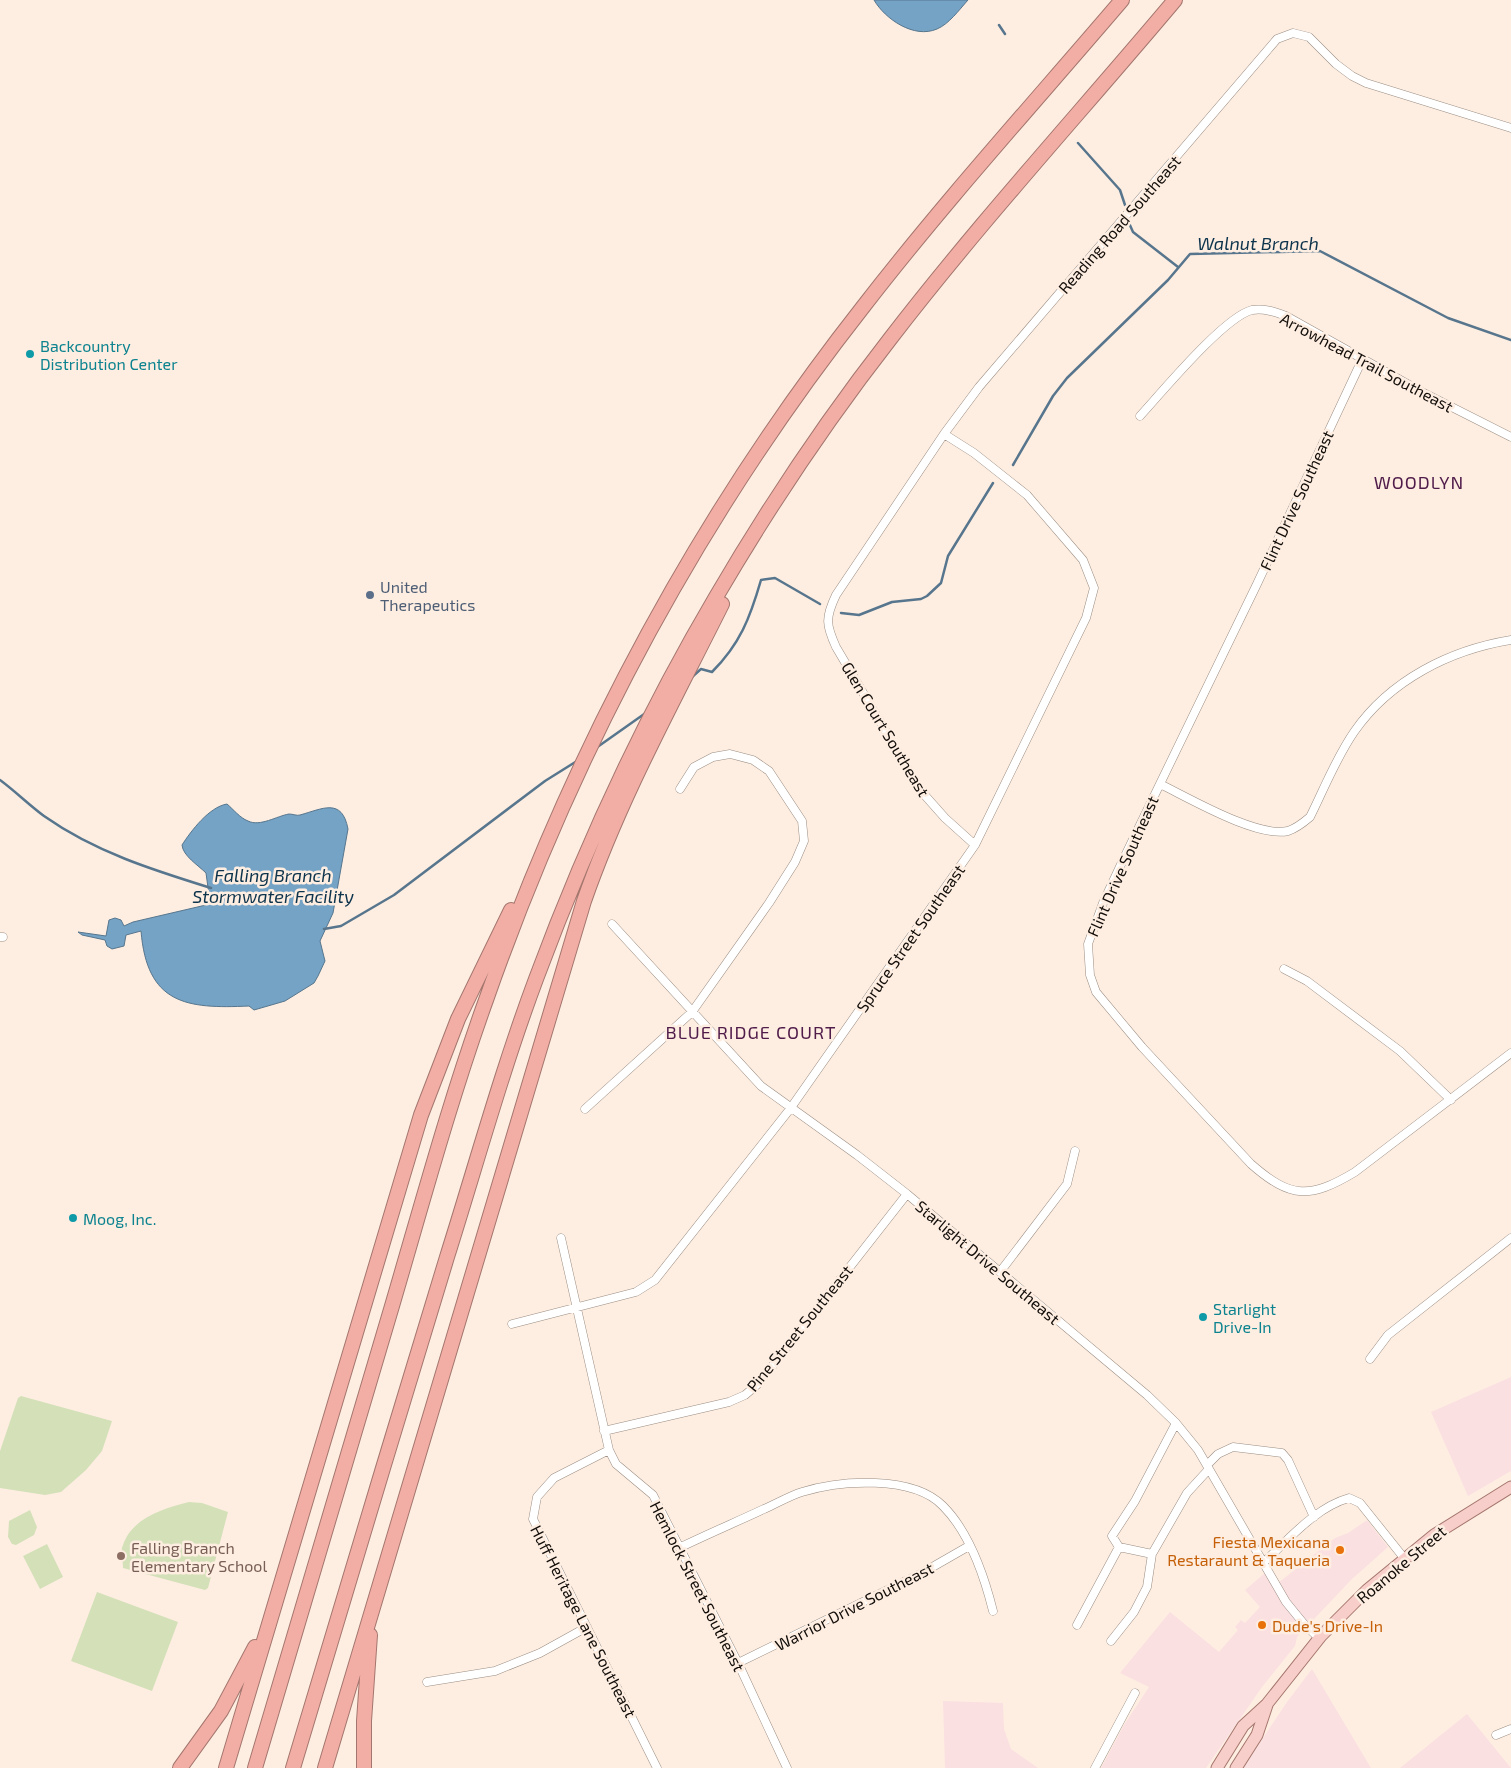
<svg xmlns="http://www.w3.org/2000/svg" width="1511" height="1768" font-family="'Exo 2',sans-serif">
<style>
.commercial{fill:#fbe0e1}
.green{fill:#d4e0b8}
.water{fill:#74a3c6;stroke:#57768d}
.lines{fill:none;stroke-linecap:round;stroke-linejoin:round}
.stream{stroke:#57768d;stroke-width:2.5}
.street-casing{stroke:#9b8d82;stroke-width:9}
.primary-casing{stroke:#a4766e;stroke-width:13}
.highway-casing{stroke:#a4766e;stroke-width:16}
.street{stroke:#fff;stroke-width:8}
.primary{stroke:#f7cec9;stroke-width:11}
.highway{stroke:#f2aea5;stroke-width:14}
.culture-dot{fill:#0f9aa8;stroke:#feeee2;stroke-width:2}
.service-dot{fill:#5c6f8a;stroke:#feeee2;stroke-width:2}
.food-dot{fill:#e8710a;stroke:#feeee2;stroke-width:2}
.education-dot{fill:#8d6e63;stroke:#feeee2;stroke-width:2}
.labels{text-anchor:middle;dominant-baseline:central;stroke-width:5;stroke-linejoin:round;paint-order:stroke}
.street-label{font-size:16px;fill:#120d09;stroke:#feeee2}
.culture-label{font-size:16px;fill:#0d838f;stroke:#feeee2;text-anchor:start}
.service-label{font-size:16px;fill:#4e5e75;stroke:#feeee2;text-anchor:start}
.food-label{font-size:16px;fill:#c56008;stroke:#feeee2;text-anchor:end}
.education-label{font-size:16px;fill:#785e54;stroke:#feeee2;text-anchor:start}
.water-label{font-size:18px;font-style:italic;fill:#0d344c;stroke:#feeee2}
.neighbourhood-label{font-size:18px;letter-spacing:1px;fill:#501c4a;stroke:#feeee2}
</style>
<rect width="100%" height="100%" fill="#feeee2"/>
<path class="commercial" d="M1511,1377V1471L1468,1496L1431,1412Z
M1367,1520L1388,1547L1352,1579L1297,1637L1295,1646L1262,1687L1206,1768H1101L1124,1725L1149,1687L1120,1673L1170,1612L1219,1652L1238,1630L1235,1627L1241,1620L1245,1623L1260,1607L1245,1590L1265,1573L1273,1587L1335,1538L1348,1533Z
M1312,1669L1371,1768H1243L1287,1702Z
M943,1701L1003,1703L1004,1729L1011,1749L1038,1768H945Z
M1467,1714L1511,1768H1400Z"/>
<path class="green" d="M21,1396L112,1421L102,1451L86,1470L61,1492L45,1495L0,1488V1451L18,1398Z
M189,1502L202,1503L228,1512L208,1588L205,1590L123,1568C123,1561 120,1551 123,1545C132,1518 164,1508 189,1502Z
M30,1510L37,1527L34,1535L16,1545L12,1544L8,1537L9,1521Z
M47,1544L63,1577L40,1589L23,1556Z
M97,1592L178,1622L152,1691L71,1661Z"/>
<path class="water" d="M874,0H968C959,10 949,24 937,29C914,39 885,19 874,0Z
M227,804C233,809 240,818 248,821C260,827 277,816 289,814C293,814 297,816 300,815C322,809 342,797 348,829L333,913L320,941L325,961L318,976L314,983L285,1001L254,1010L249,1006C186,1009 147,1004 141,931L126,935L124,946L112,949L107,946L105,940L82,935L78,932L106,936L109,920L115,918L121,920L124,926L133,922L206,905L209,895L206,873C198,865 183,856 182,845C191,831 209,807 227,804Z"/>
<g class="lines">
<path class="stream" d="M999,25L1005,34
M1078,143L1120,190L1125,205
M1129,223L1133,232L1178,267
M1013,465L1053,396L1067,378L1168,280L1190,254L1320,251L1448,318L1511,340
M841,613L859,615L892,602L921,599L927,596L941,583L948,556L993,483
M692,677L701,669L712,672C740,644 750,618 761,580L775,578L820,604
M596,748L647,712
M0,780C15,791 29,805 44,816C95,852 153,870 211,888
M324,929L341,926L394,895L545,781L577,761"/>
<defs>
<path id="street" d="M1362,360L1257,584L1124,858L1103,903L1088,944L1090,975L1096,992L1142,1047L1251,1164C1291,1199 1310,1199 1355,1172L1511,1053
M1140,416C1162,392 1224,317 1252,310C1264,308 1275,312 1286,316L1420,391L1511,437
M1160,784C1189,798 1257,838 1288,831C1297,828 1303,823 1310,817C1324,789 1336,758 1354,732C1390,680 1450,650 1511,640
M975,845L945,818L921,791L836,647C826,625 825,618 836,595L944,434L979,387L1277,39L1293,33L1309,37L1336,64L1352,76L1366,83L1511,128
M612,924L761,1086L857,1155L907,1194L1147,1395L1176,1423L1198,1450L1286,1602L1304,1624L1319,1638
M0,937H3
M1284,969L1307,981L1400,1051L1451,1100
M585,1109L692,1012L769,903L795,862L804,841L802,821L769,771L753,760L730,754L713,757L694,767L680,789
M561,1238L609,1450L616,1464L653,1495L738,1663L787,1768
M1000,1272L1067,1184L1075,1151
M512,1324L636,1292L655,1280L790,1109L975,845L1086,618L1094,588L1083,560L1027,495L974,453L944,434
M1370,1359L1388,1335L1511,1238
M604,1431L729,1402L745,1395L759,1383L907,1194
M609,1450L554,1478L537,1497L533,1519L657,1768
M1207,1465L1218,1454L1233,1447L1282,1453L1288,1460L1314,1517
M681,1547C708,1534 736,1522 764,1509C776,1504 789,1496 802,1492C840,1480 913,1475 943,1506C970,1533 984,1575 993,1611
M1119,1547L1152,1554
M1263,1563C1288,1540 1316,1507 1349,1498L1360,1503L1404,1558
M1077,1625L1119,1547L1112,1536L1135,1501L1176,1423
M1111,1641L1134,1612L1147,1587L1152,1554L1187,1493L1209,1469
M738,1663L922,1573L969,1546
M427,1682L495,1671L540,1653L587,1627
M1496,1735L1511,1729
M1095,1768L1135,1693"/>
<path id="primary" d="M1217,1768L1243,1726L1267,1704L1321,1636L1367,1590L1434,1535L1511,1487
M1236,1768L1257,1735L1267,1705"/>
<path id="highway" d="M180,1768L221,1711L255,1647
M226,1768L421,1115L458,1019L511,910
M255,1768C301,1614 346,1460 392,1306C422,1204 450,1100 486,1000C536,857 598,720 673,589C729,491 793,396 863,307C945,201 1035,102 1122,0
M293,1768C344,1598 395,1427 447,1257C476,1165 502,1070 536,979C585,847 644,719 716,597C768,508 826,421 890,339C980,222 1080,113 1175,0
M325,1768L584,901C620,798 673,702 722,604
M364,1768V1721L370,1635"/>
</defs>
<use href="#street" class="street-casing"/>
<use href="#primary" class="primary-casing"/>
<use href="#highway" class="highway-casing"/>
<use href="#street" class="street"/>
<use href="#primary" class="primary"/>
<use href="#highway" class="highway"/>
</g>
<g class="culture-dot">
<circle cx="30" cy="354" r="5"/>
<circle cx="73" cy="1218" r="5"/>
<circle cx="1203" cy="1317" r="5"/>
</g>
<circle class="service-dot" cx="370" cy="595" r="5"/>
<g class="food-dot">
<circle cx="1340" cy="1550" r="5"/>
<circle cx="1262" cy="1625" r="5"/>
</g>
<circle class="education-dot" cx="121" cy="1556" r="5"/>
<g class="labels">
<g class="street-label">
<text transform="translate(1119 224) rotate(-49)">Reading Road Southeast</text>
<text transform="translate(1367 362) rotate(28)">Arrowhead Trail Southeast</text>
<text transform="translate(1296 500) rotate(-65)">Flint Drive Southeast</text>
<text transform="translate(886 729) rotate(59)">Glen Court Southeast</text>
<text transform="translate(1122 866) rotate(-66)">Flint Drive Southeast</text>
<text transform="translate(910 938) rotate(-55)">Spruce Street Southeast</text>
<text transform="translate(988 1262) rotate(40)">Starlight Drive Southeast</text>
<text transform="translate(799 1328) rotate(-51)">Pine Street Southeast</text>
<text transform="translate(1401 1564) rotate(-40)">Roanoke Street</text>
<text transform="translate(698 1586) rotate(63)">Hemlock Street Southeast</text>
<text transform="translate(854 1606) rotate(-27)">Warrior Drive Southeast</text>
<text transform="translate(584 1621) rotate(63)">Huff Heritage Lane Southeast</text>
</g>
<g class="culture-label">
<text x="40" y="345">Backcountry<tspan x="40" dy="18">Distribution Center</tspan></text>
<text x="83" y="1218">Moog, Inc.</text>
<text x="1213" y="1308">Starlight<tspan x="1213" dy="18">Drive-In</tspan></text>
</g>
<g class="service-label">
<text x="380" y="586">United<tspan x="380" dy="18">Therapeutics</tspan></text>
</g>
<g class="food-label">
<text x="1330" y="1541">Fiesta Mexicana<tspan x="1330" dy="18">Restaraunt &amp; Taqueria</tspan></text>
<text x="1272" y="1625" text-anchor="start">Dude's Drive-In</text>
</g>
<g class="education-label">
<text x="131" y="1547">Falling Branch<tspan x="131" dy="18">Elementary School</tspan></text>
</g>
<g class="water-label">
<text x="1258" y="243">Walnut Branch</text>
<text x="273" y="875">Falling Branch<tspan x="273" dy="21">Stormwater Facility</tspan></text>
</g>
<g class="neighbourhood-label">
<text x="1419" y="482">WOODLYN</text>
<text x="751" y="1032">BLUE RIDGE COURT</text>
</g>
</g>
</svg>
